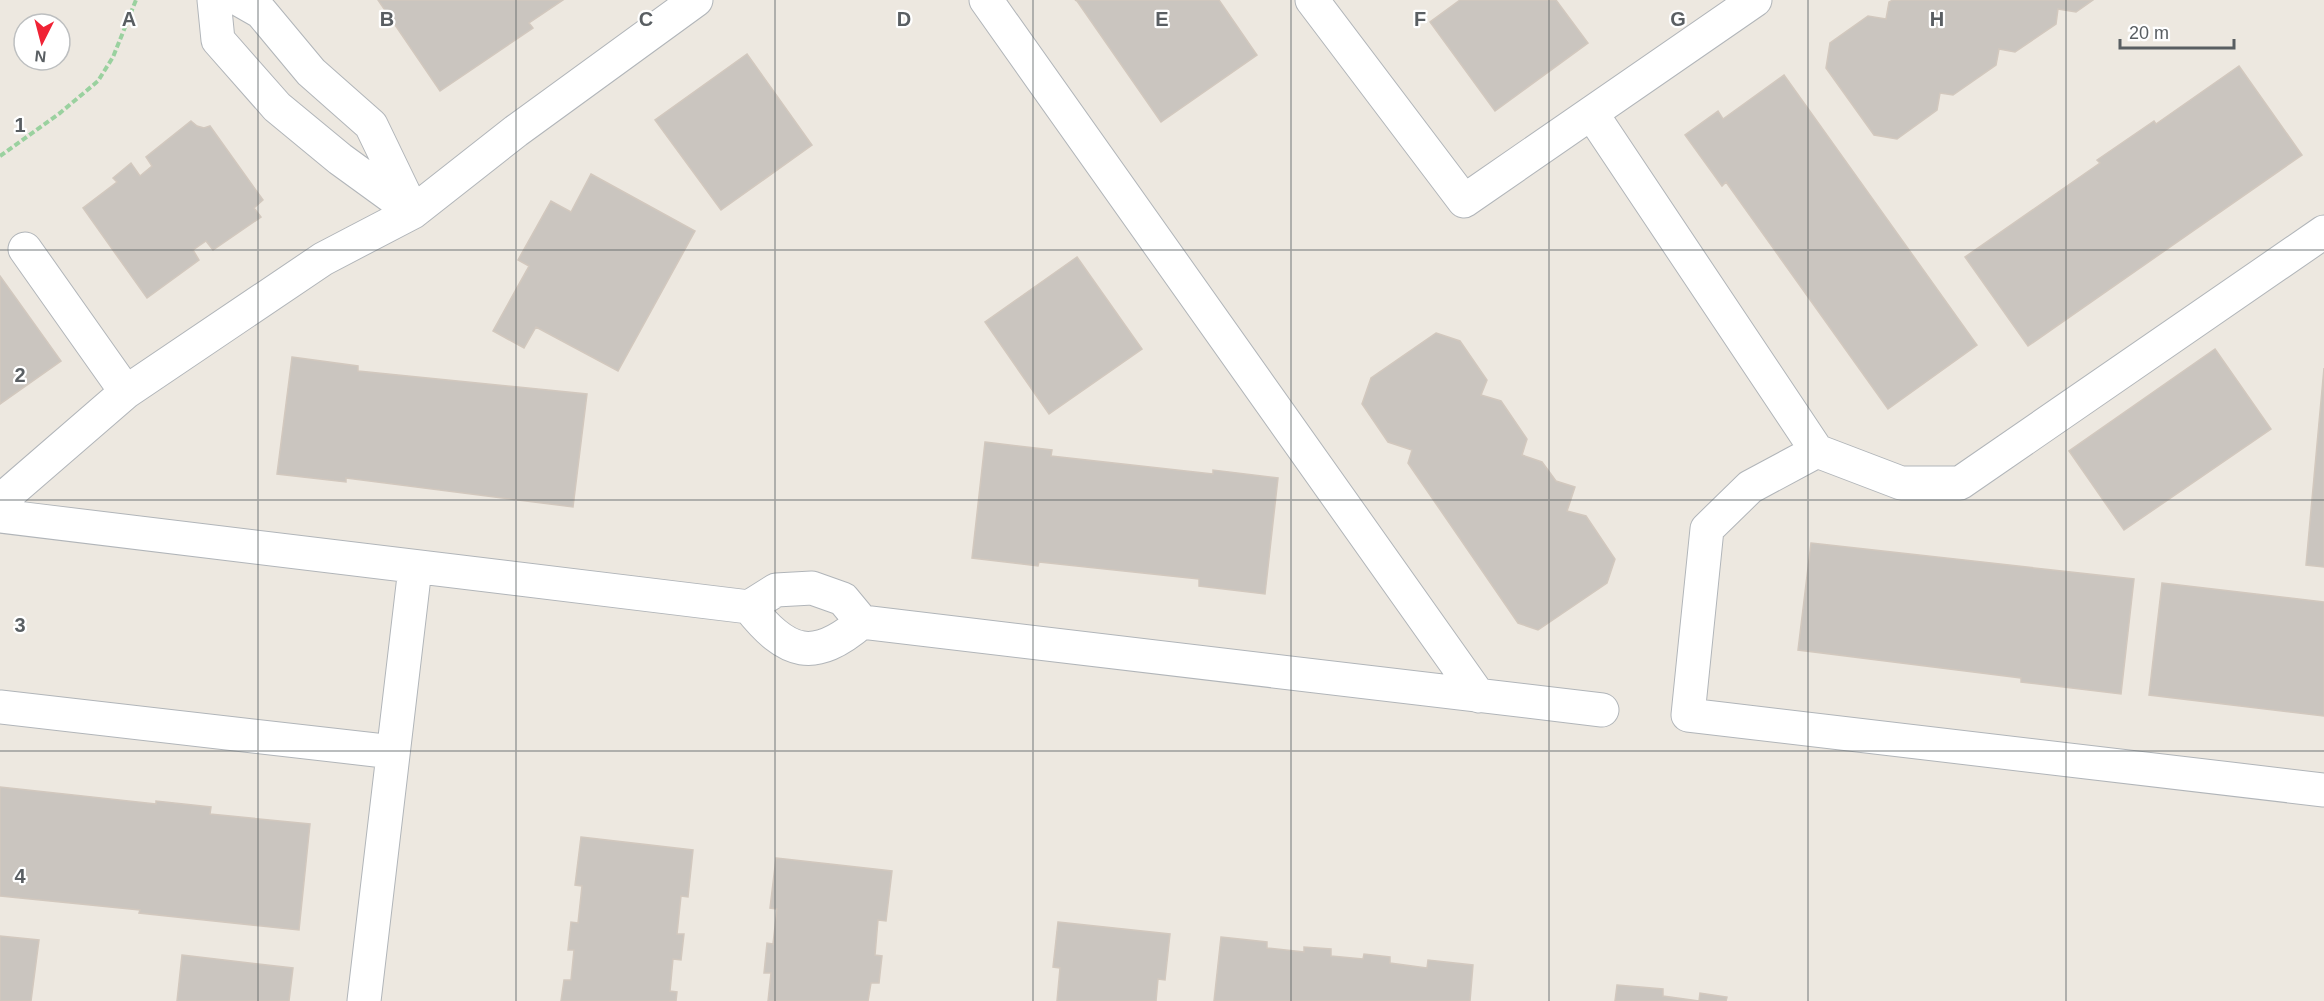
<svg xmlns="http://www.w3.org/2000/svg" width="2324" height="1001" font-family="Arial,sans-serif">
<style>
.building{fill:#cac5bf;stroke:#d2c8be;stroke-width:1.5}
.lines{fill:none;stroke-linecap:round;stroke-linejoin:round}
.street-casing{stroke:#b1b5b9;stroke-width:35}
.path{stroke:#9ad19f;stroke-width:4;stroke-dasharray:6 3;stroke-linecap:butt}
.street{stroke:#fff;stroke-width:33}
.grid{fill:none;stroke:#595e62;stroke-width:1.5;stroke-opacity:0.55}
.grid-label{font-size:20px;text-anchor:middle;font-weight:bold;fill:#595e62;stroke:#fff;stroke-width:4.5;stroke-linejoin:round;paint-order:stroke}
</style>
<rect width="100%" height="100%" fill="#ede8e0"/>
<path class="building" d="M378,0H563L529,23L533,28L440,91Z
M1075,0H1219L1257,55L1161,122L1077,1Z
M1460,0H1556L1588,43L1495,111L1430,22Z
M1893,0H2093L2076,12L2058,9L2056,24L2015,52L1999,49L1996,65L1953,95L1940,93L1937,110L1897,139L1874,135L1826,68L1830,43L1868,16L1886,19L1889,2Z
M747,54L812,145L721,210L655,120Z
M2239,66L2302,155L2028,346L1965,257L2100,163L2097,160L2154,121L2156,124Z
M1784,75L1977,345L1888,409L1726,182L1722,186L1685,135L1718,111L1723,119Z
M191,121L197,126L204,128L210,126L263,200L254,208L261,217L213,250L206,241L193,250L199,260L147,298L83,208L117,182L113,178L131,163L140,176L152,166L146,157Z
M591,174L695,231L618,371L536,327L524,348L493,331L529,266L518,260L551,201L571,212Z
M1077,257L1142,349L1049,414L985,322Z
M0,276L61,361L0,404Z
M1436,333L1460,341L1487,380L1481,395L1501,401L1527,439L1522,455L1542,462L1556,481L1575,487L1567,511L1586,516L1615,559L1607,583L1538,630L1518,623L1408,463L1412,450L1388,442L1362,404L1371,378Z
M2215,349L2271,429L2124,530L2069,451Z
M292,357L358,366V371L587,394L573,507L346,478V482L277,474Z
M2324,368V567L2306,565Z
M985,442L1052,450L1051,456L1213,474V470L1278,478L1265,594L1199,586V579L1039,562L1038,566L972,558Z
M1811,543L2134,579L2121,694L2021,682V678L1798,650Z
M2162,583L2324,602V716L2149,695Z
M0,787L156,804V801L211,807L210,814L310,824L299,930L139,913L140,910L0,896Z
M581,837L693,850L688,897L681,896L677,934H684L681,960L673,959L670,991L677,992L676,1001H561L564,980H571L574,950H568L571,922L578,923L582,886L575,885Z
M776,858L892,871L886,921L878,920L875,955L882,956L879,983H871L868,1001H768L771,973H764L767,943L773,944L777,909L770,908Z
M1058,922L1170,934L1165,980L1158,979L1156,1001H1057L1060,968L1053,967Z
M0,936L39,940L31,1001H0Z
M1221,937L1267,942V948L1304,952V947L1331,949V956L1363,959L1364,954L1390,957V963L1427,968L1428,960L1473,965L1470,1001H1214Z
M182,955L293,968L289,1001H177Z
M1617,985L1663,989V996L1699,1001L1700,993L1727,997L1726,1001H1615Z"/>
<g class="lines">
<defs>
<path id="street" d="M214,0L218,40L277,107L340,159L413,212
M240,0L261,12L311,72L371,125L411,208
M986,0L1479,696
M1312,0L1464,201L1755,0
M1592,114L1817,451
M2324,232L1960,483H1901L1817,451L1750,487L1707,529L1688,715L2324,790
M25,249L126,392
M0,501L126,392L323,259L413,212L516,131L696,0
M0,516L749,607L776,590L812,588L843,599L862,622L1602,710
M749,607C787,655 814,663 862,622
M0,707L393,752
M364,1001L415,568"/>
</defs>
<use href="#street" class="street-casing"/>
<path class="path" d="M0,156L60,113L98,81L113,57L136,0"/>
<use href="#street" class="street"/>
</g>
<path class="grid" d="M258,0V1001M516,0V1001M775,0V1001M1033,0V1001M1291,0V1001M1549,0V1001M1808,0V1001M2066,0V1001M0,250H2324M0,500H2324M0,751H2324"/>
<g class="grid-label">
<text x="129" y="26">A</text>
<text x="387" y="26">B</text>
<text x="646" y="26">C</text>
<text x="904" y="26">D</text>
<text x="1162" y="26">E</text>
<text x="1420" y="26">F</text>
<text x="1678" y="26">G</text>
<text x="1937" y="26">H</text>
<text x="20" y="132">1</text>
<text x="20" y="382">2</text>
<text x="20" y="632">3</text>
<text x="20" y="883">4</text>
</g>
<g transform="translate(42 42) rotate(186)"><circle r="28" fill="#ffffff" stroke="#bdbfc0" stroke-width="1.5"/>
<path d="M0-4.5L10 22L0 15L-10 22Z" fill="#f02335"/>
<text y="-9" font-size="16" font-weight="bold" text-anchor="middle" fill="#595e62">N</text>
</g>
<path d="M2120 39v9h114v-9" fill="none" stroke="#595e62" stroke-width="3"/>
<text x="2129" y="39" font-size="18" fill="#595e62" stroke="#ffffff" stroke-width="4.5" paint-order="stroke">20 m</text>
</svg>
